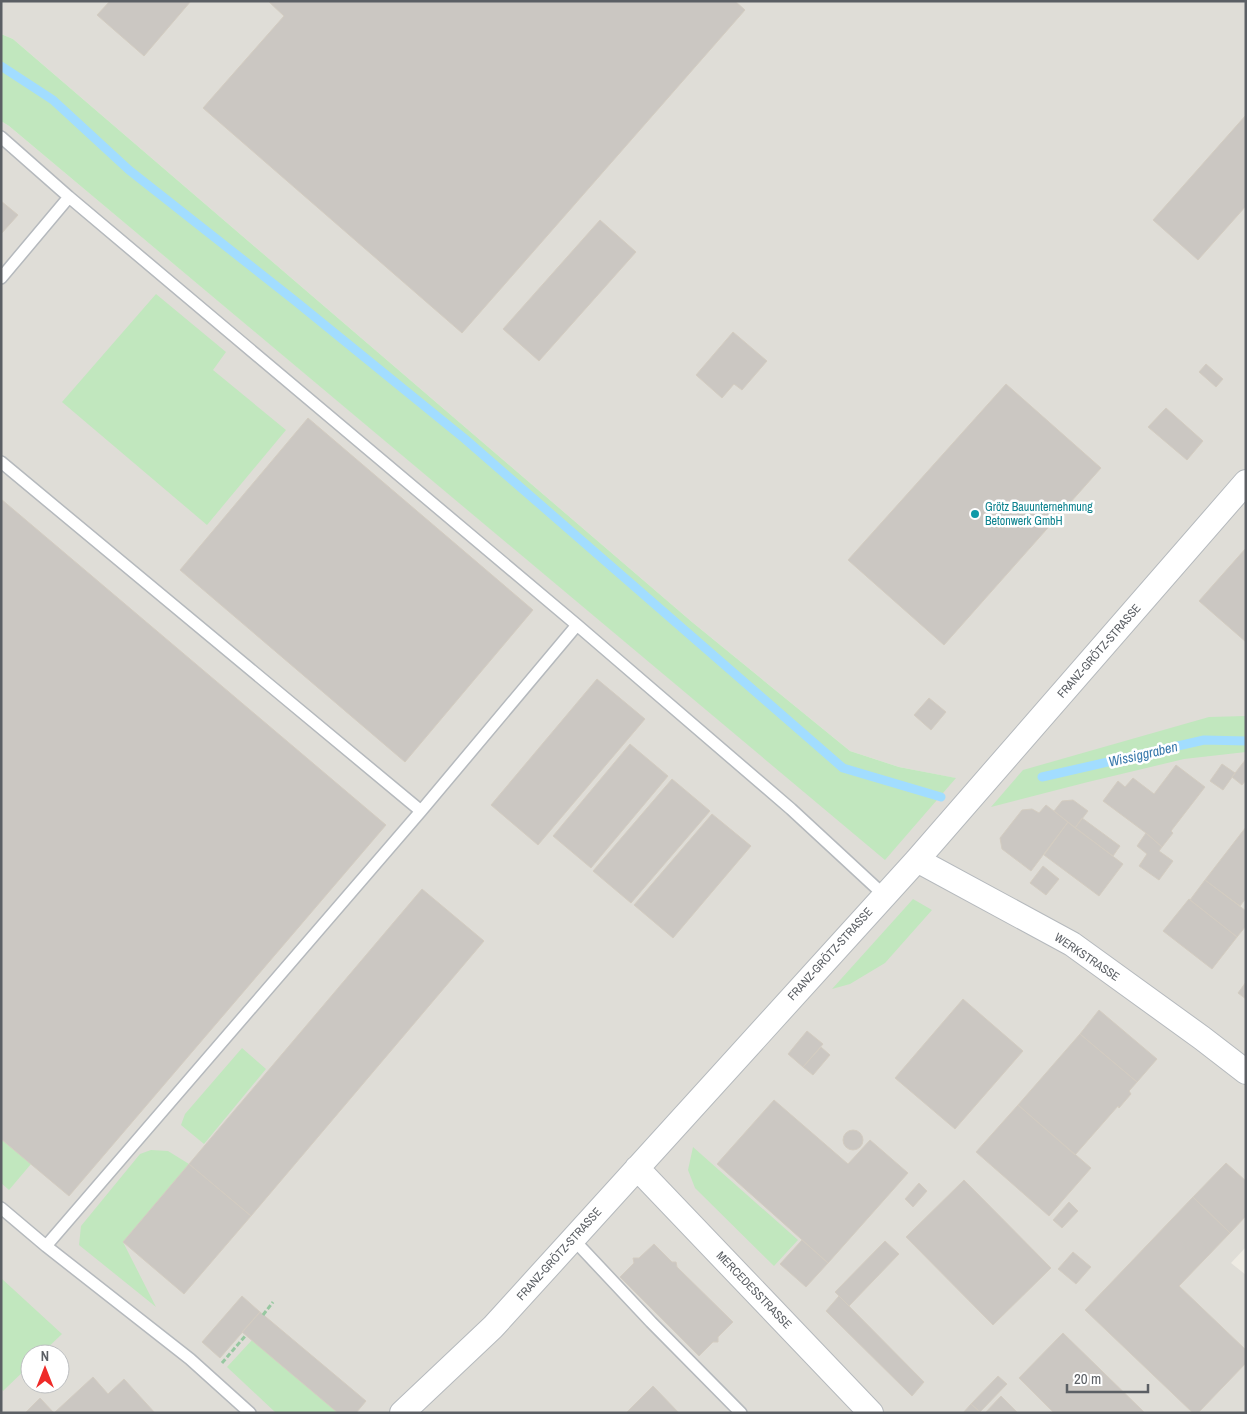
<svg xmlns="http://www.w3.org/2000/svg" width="1247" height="1414" font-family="'Archivo Narrow',sans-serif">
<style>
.industrial{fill:#dfddd7;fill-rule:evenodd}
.green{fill:#c1e7be}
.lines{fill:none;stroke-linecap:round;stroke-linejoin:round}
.stream{stroke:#a2ddff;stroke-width:9}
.building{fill:#cbc7c2;stroke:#d3ccc1}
.service-casing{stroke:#b5b9bd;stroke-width:14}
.minor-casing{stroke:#b5b9bd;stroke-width:26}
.path{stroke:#97c8a1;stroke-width:3;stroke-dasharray:5 2.5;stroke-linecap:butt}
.service{stroke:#fff;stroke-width:11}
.minor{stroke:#fff;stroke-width:24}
.culture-dot{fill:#0f9aa8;stroke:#fff;stroke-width:2}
.labels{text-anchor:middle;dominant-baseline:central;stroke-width:5;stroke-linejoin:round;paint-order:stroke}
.culture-label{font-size:12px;fill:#0d838f;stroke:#fff;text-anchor:start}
.street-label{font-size:12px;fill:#5b5f64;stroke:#fff}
.water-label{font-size:14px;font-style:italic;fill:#3979ac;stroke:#fff}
</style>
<rect width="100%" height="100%" fill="#eeebe3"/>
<path class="industrial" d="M1,1H1246V1247L1231,1263L1246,1275V1413H1V121L9,126L885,859L955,778L899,767L850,751L692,622L13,39L1,34ZM30,1354H60V1384H30Z"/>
<path class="green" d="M1,34L13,39L692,622L850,751L899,767L956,778L885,860L9,126L1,121Z
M156,294L226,352L213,370L286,430L207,525L62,402Z
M1246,716V752L1184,759L1088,782L991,807L1023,770L1209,717Z
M913,899L932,910L885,963L850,984L832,989Z
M242,1048L266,1069L204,1144L181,1125L185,1114Z
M1,1139L31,1164L9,1190L1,1183Z
M693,1147L798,1240L774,1266L695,1188L688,1170Z
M151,1150L168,1151L189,1164L123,1242L156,1307L79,1245L81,1226L140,1154Z
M1,1278L62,1334L41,1354H30V1365L3,1391L1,1388Z
M252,1340L338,1413H276L227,1367Z"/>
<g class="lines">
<path class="stream" d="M1,66L53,100L129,170L294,300L465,439L843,768L941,797
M1042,777L1204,740L1246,741"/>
</g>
<path class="building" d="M110,1H191L144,56L97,15Z
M268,1H735L745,10L462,333L203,108L284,16Z
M1246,115V206L1198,260L1153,220Z
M1,201L18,215L1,234Z
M600,220L636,252L539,361L503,329Z
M733,332L767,361L742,390L734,384L722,398L696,375Z
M1206,364L1223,379L1216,387L1199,372Z
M1006,384L1101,468L944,645L848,560Z
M1166,408L1203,441L1187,460L1148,427Z
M308,418L533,610L405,762L180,570Z
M1,499L386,825L69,1196L1,1139Z
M1246,548V642L1199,601Z
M597,679L645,719L538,845L491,805Z
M929,698L946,712L931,730L914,715Z
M630,744L668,776L591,868L553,836Z
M1246,759V780L1242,785L1232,777Z
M1222,764L1235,773L1223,790L1210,781Z
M1176,765L1205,787L1171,831L1173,833L1162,847L1146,833L1103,801L1118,781L1125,787L1133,778L1154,794Z
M672,779L710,811L631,903L593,871Z
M1073,800L1088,811L1075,828L1054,811L1062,801Z
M1046,805L1068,822L1031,871L1002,849L1000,838L1022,810L1032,809L1039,813Z
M712,814L751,846L673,938L634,905Z
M1082,818L1120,846L1113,856L1075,828Z
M1068,822L1123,864L1099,896L1044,855Z
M1246,827V898L1240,906L1205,880Z
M1146,833L1162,847L1159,851L1173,861L1159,880L1139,866L1147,854L1137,846Z
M1043,866L1059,879L1046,895L1030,883Z
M1205,880L1246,911V926L1237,937L1190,900Z
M422,889L484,941L251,1216L189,1164Z
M1189,899L1237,937L1212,969L1163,931Z
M1246,982V999L1238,993Z
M963,999L1023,1051L955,1129L895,1078Z
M1099,1010L1157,1059L1137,1082L1080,1034Z
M807,1031L823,1044L803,1067L788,1054Z
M1080,1034L1137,1082L1129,1091L1131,1094L1119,1108L1118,1106L1075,1155L1018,1105Z
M821,1047L830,1055L813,1075L803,1067Z
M774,1100L848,1164L870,1140L908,1173L828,1263L717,1164Z
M1018,1105L1091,1168L1049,1216L976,1152Z
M843 1140a10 10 0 1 1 20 0a10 10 0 1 1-20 0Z
M1226,1163L1246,1181V1216L1230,1233L1193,1197Z
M189,1164L251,1216L184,1294L123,1242Z
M964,1180L1051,1268L993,1325L906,1237Z
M919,1183L927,1191L913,1207L905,1199Z
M1193,1197L1230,1233L1179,1286L1246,1350V1363L1198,1413H1193L1085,1310Z
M1069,1202L1078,1211L1062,1228L1053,1220Z
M802,1240L828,1263L806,1287L780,1264Z
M885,1241L899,1254L849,1306L835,1292Z
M654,1244L672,1262H676L677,1267L733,1322L718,1337V1342H713L699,1356L620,1277L634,1263L633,1258H639Z
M1073,1252L1091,1267L1076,1284L1058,1269Z
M242,1296L260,1312L220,1358L202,1342Z
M839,1296L924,1382L912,1396L826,1311Z
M260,1312L366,1401L356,1413H338L242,1332Z
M1063,1333L1145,1413H1054L1019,1378Z
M998,1376L1007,1384L980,1412L971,1404Z
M93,1377L108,1394L124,1379L155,1413H54Z
M653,1386L679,1413H626Z
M1001,1396L1018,1413H985Z
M40,1398L54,1413H25Z
M971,1404L980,1412V1413H963Z"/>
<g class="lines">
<defs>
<path id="service" d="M1,137L69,197L577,625L791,809L884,895
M1,278L69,197
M1,462L421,811
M1,1208L46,1246L190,1359L250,1413
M573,1239L651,1322L741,1413
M46,1246L421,811L577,625"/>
<path id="minor" d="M917,860L1072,944L1202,1038L1246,1072
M637,1168L871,1413
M402,1413L493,1327L573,1239L917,860L1246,482"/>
</defs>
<use href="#service" class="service-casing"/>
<use href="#minor" class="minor-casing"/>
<path class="path" d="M263,1315L273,1302
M222,1363L246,1335"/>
<use href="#service" class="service"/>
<use href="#minor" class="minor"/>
</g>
<circle class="culture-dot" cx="975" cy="514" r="5"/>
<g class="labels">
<g class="culture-label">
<text x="985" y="507">Grötz Bauunternehmung<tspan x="985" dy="14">Betonwerk GmbH</tspan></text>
</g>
<g class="street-label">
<text transform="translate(1099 651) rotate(-49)">FRANZ-GRÖTZ-STRASSE</text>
<text transform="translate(830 954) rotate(-48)">FRANZ-GRÖTZ-STRASSE</text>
<text transform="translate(1087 957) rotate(34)">WERKSTRASSE</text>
<text transform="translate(559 1254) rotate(-48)">FRANZ-GRÖTZ-STRASSE</text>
<text transform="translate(754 1290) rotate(46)">MERCEDESSTRASSE</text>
</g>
<g class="water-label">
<text transform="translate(1143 754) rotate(-13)">Wissiggraben</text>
</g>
</g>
<rect width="1247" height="1414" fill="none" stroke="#5b5f64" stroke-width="5"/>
<g transform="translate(45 1369)"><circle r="24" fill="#ffffff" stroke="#bdbfc1"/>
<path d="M0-4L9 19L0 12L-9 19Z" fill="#ef2a28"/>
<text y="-8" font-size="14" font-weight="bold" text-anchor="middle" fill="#5b5f64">N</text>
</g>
<path d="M1067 1384v8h81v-8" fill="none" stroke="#5b5f64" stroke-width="2.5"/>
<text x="1074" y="1384" font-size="15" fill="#5b5f64" stroke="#ffffff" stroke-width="4" paint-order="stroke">20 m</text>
</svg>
